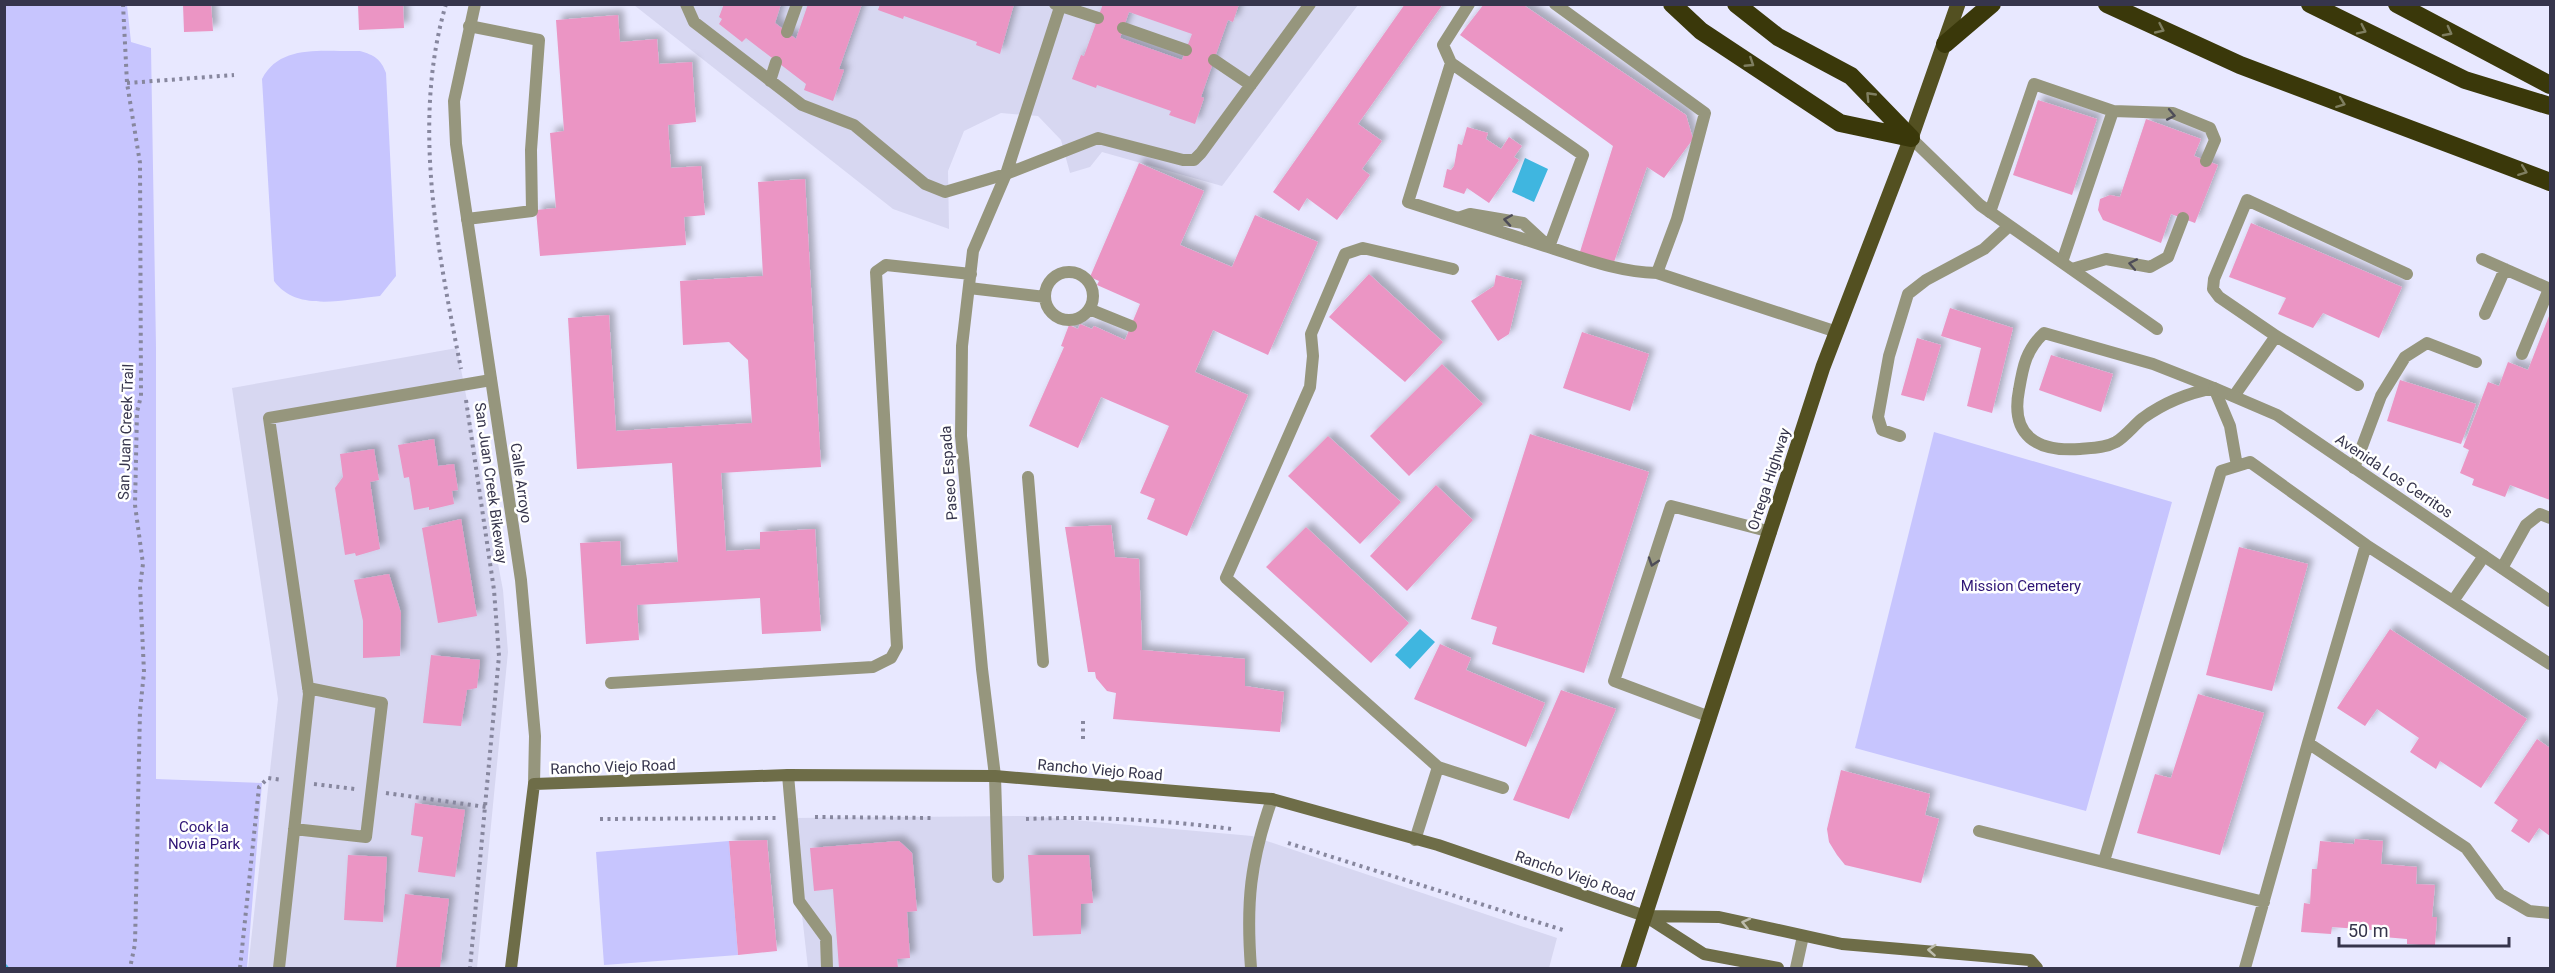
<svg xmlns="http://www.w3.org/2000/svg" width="2555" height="973" font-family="Roboto,sans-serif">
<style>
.built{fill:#d7d7f1}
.green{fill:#c7c5fe}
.water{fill:#3fb6e0}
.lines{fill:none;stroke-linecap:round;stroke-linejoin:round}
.stream{stroke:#3fb6e0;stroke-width:7}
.building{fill:#eb95c4;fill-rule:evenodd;filter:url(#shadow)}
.path{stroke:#87879e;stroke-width:4;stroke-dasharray:3 4.5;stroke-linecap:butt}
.service{stroke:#96967d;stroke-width:12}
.minor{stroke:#96967d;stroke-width:12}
.tertiary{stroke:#96967d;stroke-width:12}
.secondary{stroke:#6e6d48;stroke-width:12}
.primary{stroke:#535021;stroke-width:15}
.motorway{stroke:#3a380a;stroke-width:18}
.oneway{stroke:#7f7e60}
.oneway2{stroke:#4e4d58}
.oneway3{stroke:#bebdad}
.labels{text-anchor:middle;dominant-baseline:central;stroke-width:5;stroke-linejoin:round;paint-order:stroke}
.street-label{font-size:15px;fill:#36354c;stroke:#fff}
.park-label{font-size:15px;fill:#2f1575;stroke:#fff}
</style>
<defs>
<filter id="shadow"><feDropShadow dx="5.5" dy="-5.5" stdDeviation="3" flood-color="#0004"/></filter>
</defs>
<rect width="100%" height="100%" fill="#e8e8ff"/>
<path class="built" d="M634,5H1358L1222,186L1102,152L1090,167L1070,173L1061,140L1038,116L1001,113L964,131L948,171L949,229L893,209Z
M457,348L503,590L508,652L477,968H248L278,699L232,388Z
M1029,816L1252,836L1557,938L1549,968H808L791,818Z"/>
<path class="green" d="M5,4L127,5L131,42L151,48L156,347V779L262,783L247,968H5Z
M360,51C374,55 381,59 386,73L396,276L380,296C346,299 297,313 274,281L262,79C280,43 325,52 360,51Z
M1934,432L2172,502L2086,811L1855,748Z
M729,841L738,955L604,965L596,852Z"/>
<path class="water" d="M1525,158L1548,169L1534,202L1512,192Z
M1420,629L1435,642L1410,669L1395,655Z"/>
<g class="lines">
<path class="stream" d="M4,967L5,968"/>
</g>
<path class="building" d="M183,4H211L213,31L184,32Z
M358,4H403L404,28L359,30Z
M724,4H781L775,23L796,39L808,4H862L839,69L844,70L833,101L804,90L806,84L746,38L742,42L719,24L722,19L719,17Z
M880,4H1014L1000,54L976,45L977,42L904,16L903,19L878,10Z
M1103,4H1239L1233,22L1228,20L1201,97L1204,98L1195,124L1169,115L1171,111L1097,85L1096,88L1072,79L1081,55L1084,56ZM1129,12L1192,34L1182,60L1120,38Z
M1405,4H1443L1358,124L1382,141L1362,169L1370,175L1337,220L1307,198L1299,211L1273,192Z
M1484,4H1522L1686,115L1693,139L1664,178L1647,167L1613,265L1579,255L1613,146L1460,35Z
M618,15L620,42L657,39L659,64L692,62L696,122L668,125L671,168L701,166L705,215L684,217L686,245L540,256L536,210L556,208L550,133L564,131L556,20Z
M2038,100L2097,119L2072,195L2013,175Z
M2146,119L2201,139L2194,156L2218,165L2195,223L2171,214L2161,243L2103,220L2098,210L2100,199L2110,195L2120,197Z
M1467,127L1488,133L1486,139L1501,149L1509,137L1522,146L1514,157L1519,160L1489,203L1467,188L1464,194L1443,187L1447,169L1451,170L1454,166L1458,144L1462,145Z
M1139,163L1204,191L1180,245L1232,267L1255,215L1318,242L1268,355L1213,330L1195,372L1248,395L1187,536L1147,519L1155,499L1140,493L1169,426L1101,397L1078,448L1029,426L1064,347L1061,346L1069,325L1078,329L1080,324L1092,329L1094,326L1125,340L1140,304L1097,285L1099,281L1090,277Z
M805,179L821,467L721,473L726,551L760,549V532L815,529L821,631L762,634L760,598L637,605L639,640L586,644L580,543L620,541L621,566L678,562L672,463L577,469L568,318L609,315L616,431L752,423L748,360L729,342L683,345L680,281L763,276L758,182Z
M2251,223L2402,287L2379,338L2323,313L2313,328L2278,314L2286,298L2229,277Z
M1369,274L1443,342L1405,382L1329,317Z
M1496,275L1522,281L1509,334L1498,341L1471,301L1494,286Z
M1950,308L2013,328L1992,413L1967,406L1981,348L1941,336Z
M2549,316L2550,500L2510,485L2505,497L2472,485L2474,479L2460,473L2469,450L2463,447L2488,382L2499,386L2508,362L2528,370Z
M1582,332L1649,354L1630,411L1563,388Z
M1917,338L1941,345L1924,401L1901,395Z
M2051,355L2113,374L2101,412L2039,390Z
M1442,364L1483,404L1409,476L1370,436Z
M2400,380L2476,404L2461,444L2387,421Z
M1530,434L1649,472L1584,673L1492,644L1497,627L1471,619Z
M1328,436L1401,502L1360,544L1288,476Z
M434,439L438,466L454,464L458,490L452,491L454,504L429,510V507L414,510L409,477L404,478L398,445Z
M374,449L379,480L370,482L380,549L356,556L355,553L345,555L335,488L343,477L340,454Z
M1436,485L1473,520L1407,591L1370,556Z
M461,519L477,616L438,623L422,528Z
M1111,525L1115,557L1139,559L1142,650L1245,659V686L1284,692L1280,732L1113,719L1116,693L1107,691L1096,678L1095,672H1088L1065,527Z
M1306,527L1409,623L1371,663L1266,567Z
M2239,547L2308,564L2272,691L2206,675Z
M389,574L401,613L400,656L363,658V621L354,580Z
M2390,629L2527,719L2481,788L2440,761L2436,769L2410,752L2419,738L2377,709L2365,726L2337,708Z
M1440,644L1471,658L1466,670L1545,703L1526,747L1414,699Z
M431,655L480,660L477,688L467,690L461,726L423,723Z
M1561,690L1616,709L1569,819L1513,800Z
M2198,694L2264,713L2220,855L2137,833L2155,774L2171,778Z
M2537,739L2550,748V836L2539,828L2529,843L2511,831L2518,820L2494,803Z
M1841,770L1930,794L1925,815L1939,819L1921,883L1845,865L1837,855L1829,842L1827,829Z
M415,803L465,810L455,877L418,872L423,837L411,835Z
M2355,839L2383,841L2381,864L2417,867L2416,884L2435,885L2432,917H2437L2435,946L2407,944V939L2372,936V930L2332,927L2331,934L2301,932L2304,903L2310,904L2312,869H2317L2320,841L2354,844Z
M767,840L777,951L738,955L729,841Z
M899,841L912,853L917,911L907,912L910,958L897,959L898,968H839L833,889L814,891L810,848Z
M348,855L387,857L383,922L344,920Z
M1028,855H1089L1093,903L1081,904V934L1033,936Z
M405,894L449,899L440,968H396Z"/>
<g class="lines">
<path class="path" d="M123,4L127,83L140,163L141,396L137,412L135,505L143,564L140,586L144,672L140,711L135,944L130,968
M446,4C411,123 438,251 461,369
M127,83L234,75
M466,400L494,590L499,656L470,968
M1083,739V720
M314,784L355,789
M386,793L486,807
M815,817L935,818
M600,819L776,818
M1026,819C1095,816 1163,820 1232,829
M1288,843L1566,931
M240,968L259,787L268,778L283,780"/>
<path class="service" d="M686,4L694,22L802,105L854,125L925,184L945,192L1006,174L1098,138L1183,160H1194L1201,153L1310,4
M1055,4L1098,18
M1555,4L1705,113L1677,219L1657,273
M1123,28L1186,50
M787,32L797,4
M1214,60L1251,85
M1451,63L1443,45L1469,4
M770,81L776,62
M2113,111L2173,113L2210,128L2215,140L2206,161
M1006,174L1061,4
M1990,212L2034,84L2113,111L2062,262
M1458,218L1470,214L1523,223L1549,247L1583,155L1451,63L1408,202C1453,216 1499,231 1545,246C1583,258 1617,272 1657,273L1837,332
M467,219L532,211L531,150L539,40L469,26
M2482,259L2550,289
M1453,269L1363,248L1345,254L1311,334L1313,356L1310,387L1226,578L1438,767L1503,788
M2072,269L2106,259L2150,267L2168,257L2183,218
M1045 296a24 24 0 1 1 48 0a24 24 0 1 1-48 0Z
M969,288L1045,297
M1089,309L1131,326
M2485,314L2505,269
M2044,333L2153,364L2214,388C2188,393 2165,402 2143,418C2134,425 2126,436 2116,442C2105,448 2092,448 2080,449C2037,452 2010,436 2019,390C2023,366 2026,350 2044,333Z
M2276,336L2358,385
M2522,354L2549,289
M2214,388L2230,426L2237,466
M2234,396L2276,336L2219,297L2213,289L2214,279L2247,200L2407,274
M1900,436L1882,430L1878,417L1889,356L1908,294L1926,280L1984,249L2009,226
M2354,468L2381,396L2405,357L2427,343L2476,362
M1028,477L1043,662
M2366,545L2550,664
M2502,568L2526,525L2540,514L2550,518
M2453,601L2484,556
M1710,717L1614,681L1671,506L1771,532
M2308,743L2466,848L2500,894L2529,911L2550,913
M788,775L799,901L826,938L827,968
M995,776L998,877
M294,829L366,837L382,703L308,688
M1979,831L2264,902
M1415,840L1438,767
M2104,861L2221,471L2250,462L2366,545L2308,743L2245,968
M279,968L309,694L269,418L491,380
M1251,968C1246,903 1250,862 1272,799"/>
<path class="minor" d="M1911,138L1980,205L2157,329
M2214,388L2277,415L2550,601
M611,683L873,667L891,658L897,647L876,272L886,265L971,274
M995,776L982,669L961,436L962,346L973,251L1006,174
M1796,968L1803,936"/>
<path class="tertiary" d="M475,4L454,101L456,144L521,580L535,736L534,784"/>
<path class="secondary" d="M1646,916L1719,917L1842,944L2030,960L2037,968
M511,968L534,784L788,775L995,776L1272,799L1438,845L1645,916L1704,954L1778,968"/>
<path class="primary" d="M1628,968L1823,367L1911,138L1958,4"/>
<path class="motorway" d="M1672,4L1701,31L1840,123L1911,138
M1736,4L1778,37L1851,76L1911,138
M2107,4L2240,65L2550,182
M2310,4L2465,80L2550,106
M2397,4L2550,85
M1945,44L1992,4"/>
</g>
<defs><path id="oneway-chevron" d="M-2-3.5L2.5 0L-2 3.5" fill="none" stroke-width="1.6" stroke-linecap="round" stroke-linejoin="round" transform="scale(1.5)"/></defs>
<g class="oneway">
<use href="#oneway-chevron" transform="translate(2160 29) rotate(25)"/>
<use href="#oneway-chevron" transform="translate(2362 30) rotate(26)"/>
<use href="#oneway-chevron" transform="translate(2448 32) rotate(28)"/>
<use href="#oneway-chevron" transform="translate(1750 63) rotate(33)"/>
<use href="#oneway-chevron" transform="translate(1870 96) rotate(-134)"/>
<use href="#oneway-chevron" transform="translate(2341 103) rotate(21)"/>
<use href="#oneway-chevron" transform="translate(2523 171) rotate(21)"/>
</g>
<g class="oneway2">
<use href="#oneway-chevron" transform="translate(2171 115) rotate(11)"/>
<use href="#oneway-chevron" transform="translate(1508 220) rotate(-171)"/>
<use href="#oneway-chevron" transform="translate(2133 264) rotate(-169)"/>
<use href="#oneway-chevron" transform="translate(1653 562) rotate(108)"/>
</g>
<g class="oneway3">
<use href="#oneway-chevron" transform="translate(1746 923) rotate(-167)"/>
<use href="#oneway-chevron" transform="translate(1932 950) rotate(-176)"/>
</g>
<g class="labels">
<g class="street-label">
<text transform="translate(126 432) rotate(-88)">San Juan Creek Trail</text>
<text transform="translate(949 473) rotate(-94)">Paseo Espada</text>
<text transform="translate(2394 476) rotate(34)">Avenida Los Cerritos</text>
<text transform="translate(1769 479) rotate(-72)">Ortega Highway</text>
<text transform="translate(491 483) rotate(82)">San Juan Creek Bikeway</text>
<text transform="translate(521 483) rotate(82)">Calle Arroyo</text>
<text transform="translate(613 767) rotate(-2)">Rancho Viejo Road</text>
<text transform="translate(1100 770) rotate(5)">Rancho Viejo Road</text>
<text transform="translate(1575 876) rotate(19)">Rancho Viejo Road</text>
</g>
<g class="park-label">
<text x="2021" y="586">Mission Cemetery</text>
<text x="204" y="827">Cook la<tspan x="204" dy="17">Novia Park</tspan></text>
</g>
</g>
<rect width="2555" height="973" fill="none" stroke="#36354c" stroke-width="12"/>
<path d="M2339 937v9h170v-9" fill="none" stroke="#36354c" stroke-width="3"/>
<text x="2348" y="937" font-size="18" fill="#36354c" stroke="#ffffff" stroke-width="4.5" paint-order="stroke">50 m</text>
</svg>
